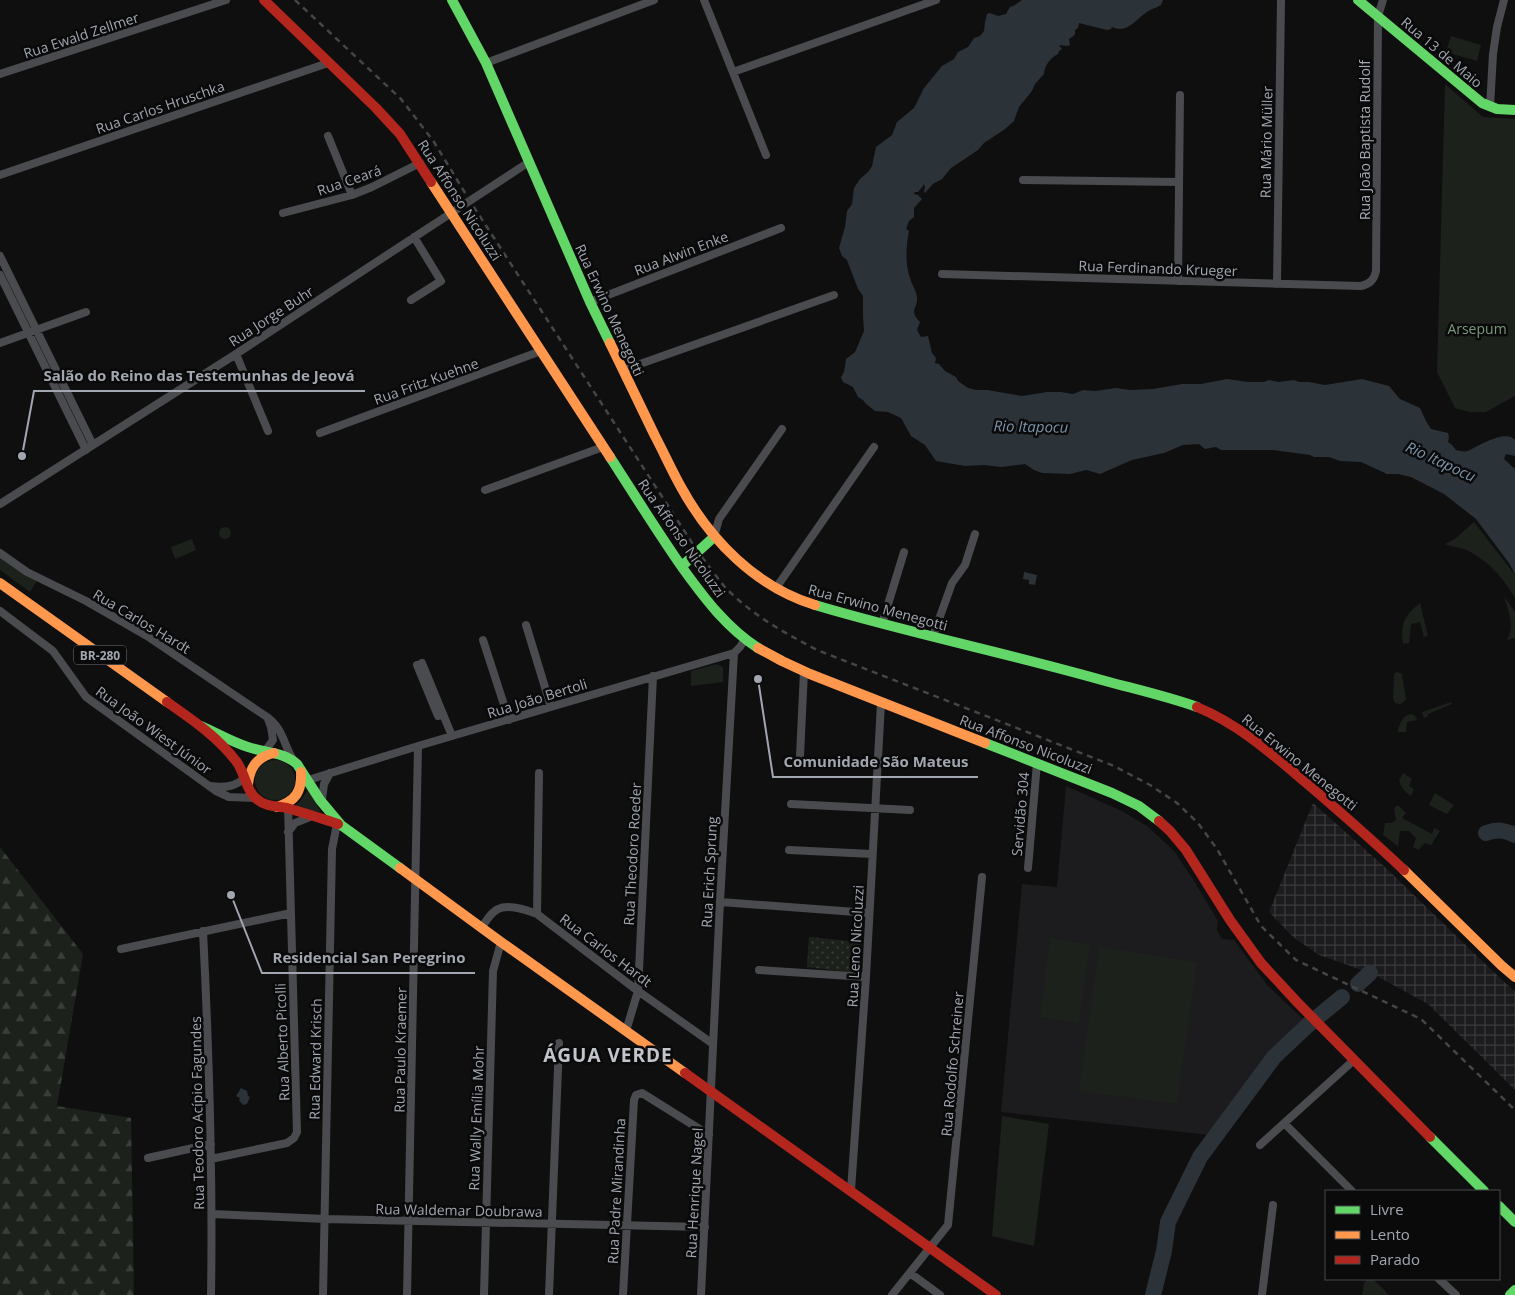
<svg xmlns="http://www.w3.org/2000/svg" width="1515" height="1295" font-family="'Open Sans',sans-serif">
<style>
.built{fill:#1c1c1e}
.industrial{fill:url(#industrial-grid)}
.green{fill:#1c211c}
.forest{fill:url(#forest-firs)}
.garden{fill:url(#garden-dots)}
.water{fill:#2b3238}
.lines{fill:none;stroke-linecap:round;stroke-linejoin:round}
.river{stroke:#2b3238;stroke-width:16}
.street{stroke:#4a4b4e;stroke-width:8}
.fast{stroke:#63d668;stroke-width:10}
.slow{stroke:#ff974d;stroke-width:10}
.jam{stroke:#b3261e;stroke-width:10}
.rail{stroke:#454649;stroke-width:2.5;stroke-dasharray:6 5;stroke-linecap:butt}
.labels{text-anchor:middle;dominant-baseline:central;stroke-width:5;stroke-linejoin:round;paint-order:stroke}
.shield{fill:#0a0a0b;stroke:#74777e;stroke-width:1}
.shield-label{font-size:12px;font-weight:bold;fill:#a1a6b0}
.street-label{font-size:14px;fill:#a1a6b0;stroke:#0a0a0b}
.park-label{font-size:14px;fill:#799a7a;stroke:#0a0a0b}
.water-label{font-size:15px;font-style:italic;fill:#7a94a9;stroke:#0a0a0b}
.district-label{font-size:19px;font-weight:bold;letter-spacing:1px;fill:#c2c5cc;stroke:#0a0a0b}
.leader{fill:none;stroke:#a1a6b0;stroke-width:2}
.callout-dot{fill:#a1a6b0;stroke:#0a0a0b;stroke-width:2}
.callout-label{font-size:15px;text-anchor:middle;font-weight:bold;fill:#a1a6b0;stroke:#0a0a0b;stroke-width:5;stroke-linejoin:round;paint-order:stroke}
</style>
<defs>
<pattern id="industrial-grid" width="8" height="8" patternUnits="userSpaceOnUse" patternTransform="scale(1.25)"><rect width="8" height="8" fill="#1c1c1e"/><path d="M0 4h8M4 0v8" fill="none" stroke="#3a3a3c"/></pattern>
<pattern id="forest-firs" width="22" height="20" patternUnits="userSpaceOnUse" patternTransform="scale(1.25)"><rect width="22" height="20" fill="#1c211c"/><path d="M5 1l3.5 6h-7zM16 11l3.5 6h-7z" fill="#3a3e3a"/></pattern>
<pattern id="garden-dots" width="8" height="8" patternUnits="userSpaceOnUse" patternTransform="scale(1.25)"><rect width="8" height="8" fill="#1c211c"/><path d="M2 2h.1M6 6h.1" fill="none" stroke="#3a3e3a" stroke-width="1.8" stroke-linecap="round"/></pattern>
</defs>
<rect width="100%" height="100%" fill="#0f0f10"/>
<path class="built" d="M1066,786L1122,811L1147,826L1174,851L1193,879L1218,921L1217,930L1222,939L1234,940L1268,986L1303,1019L1254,1076L1210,1135L1001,1112L1022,884L1057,887Z"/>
<path class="industrial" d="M1313,803L1387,869L1502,980L1515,991V1090L1428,1004L1373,974L1319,955L1293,937L1269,912Z"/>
<path class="green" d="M1451,36L1481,45L1477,61L1446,52Z
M1445,84L1483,117L1515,119V396L1486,412H1469L1455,408L1437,372Z
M1474,522L1515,575V598C1503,577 1487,559 1464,549C1458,547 1452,547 1445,544L1455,539Z
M219 533a6 6 0 1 1 12 0a6 6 0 1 1-12 0Z
M192,539L196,550L175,559L171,547Z
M0,557L31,578L38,579L30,592L0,570Z
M1504,596L1515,612V638L1507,640C1515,627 1508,610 1504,596Z
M1420,603L1428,636L1424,637L1420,622L1411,624L1409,643L1403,644C1400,624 1404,616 1420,603Z
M717,664L723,667V682L691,686V671Z
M1397,672L1402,674L1406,699C1403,704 1400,705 1395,703L1393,699L1394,676L1395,673Z
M1451,702L1452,704L1428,714V716L1424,718L1422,712Z
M1412,714L1415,716L1417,720L1407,722L1406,732H1397C1400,724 1402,715 1412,714Z
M255 780a20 20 0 1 1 40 0a20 20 0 1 1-40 0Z
M1403,773L1412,779L1409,786L1414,789L1411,796C1405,792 1402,788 1399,781Z
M308,790L321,812L293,808L300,801Z
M1435,793L1454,805L1447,814L1429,805Z
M1396,806H1399L1406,813L1402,818L1432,834L1434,828L1440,831L1431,845L1425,843L1418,850L1413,847L1416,838L1409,831H1400L1398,846L1383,835L1385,823H1391L1396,820L1394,810Z
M1050,938L1090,944L1079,1023L1040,1017Z
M1099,947L1197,962L1177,1104L1079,1091Z
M1002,1116L1049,1124L1034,1246L992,1236Z
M1368,1279H1373L1389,1295H1362L1364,1283Z"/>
<path class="forest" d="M0,847L83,954L57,1106L131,1118L134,1295H0Z"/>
<path class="garden" d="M809,937L860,942L857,973L807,967Z"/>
<path class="water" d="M1022,0H1163L1161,5C1156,8 1151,9 1147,12C1135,20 1127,34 1112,27L1111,29L1107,30L1079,23L1078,28L1075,30C1076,36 1073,36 1069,39L1070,45L1067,46L1059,45L1062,49L1059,51L1058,54C1051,57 1044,66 1044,74L1035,84L1032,91L1019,107L1014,121L1005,129L984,143L978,150L951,168L942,179L933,184L925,193L924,192L925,186L923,184V186L918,192H915L914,194L918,195L922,199L914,208V217L909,221L906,229L909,231C906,246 905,264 910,278C912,285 916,290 917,297C918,309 908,309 920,322L917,330L921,337L928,336L932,353L936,358L935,363L939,364L945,371L956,377L958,381L968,388L976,390H987L1022,396L1047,392H1061L1073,394L1083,390L1095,391L1116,388L1130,390L1153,389L1182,384H1201L1227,379L1248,382H1264L1269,380L1279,382L1294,380L1299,382H1309L1325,385L1362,379L1389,386L1400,399L1420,408L1426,421L1431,429L1448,433L1449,437L1448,442L1452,445L1456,450C1460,451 1464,452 1468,451C1479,446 1505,429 1515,440V456L1506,454L1504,459L1515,469V574L1509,563L1476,519L1444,494L1411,477L1398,474H1387L1361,462L1340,461L1329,457H1314L1310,455L1273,450H1221L1216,447L1205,449L1199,444L1183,445L1164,453L1132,460L1100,474L1086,470L1070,474L1042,473L1034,470L1025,464L1001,467L984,465L965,466L936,461L925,445L911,436L901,418L888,412L875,411L866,404L863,400L858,397L853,387L843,382L841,377L844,372L846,359L855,352L864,331L863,317V296L858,289L847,260L842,256L839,248L845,227L847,211L852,204L854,188L860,179L869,171L872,166L876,147L892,135L897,122L914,108L924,88L942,66L954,59L958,52L968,47L974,38L980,36L984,31L985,22L987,14L990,13L998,16L1006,14L1010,7L1015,5Z
M1024,572L1037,575L1035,585L1029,584V580L1023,579Z
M241,1088L247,1091L248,1096L250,1097L247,1104L243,1105L239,1100L240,1098L236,1096Z"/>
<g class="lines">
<path class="river" d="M1486,833C1498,829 1504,830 1515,835
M1358,984L1370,973
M1153,1295L1164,1251L1168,1222L1200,1157L1274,1057L1308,1025L1342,997"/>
<path class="street" d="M704,0L766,155
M486,63L654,0
M733,72L936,0
M0,74L226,0
M1490,107L1493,54L1497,27L1504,0
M328,136L352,195
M0,175L328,63
M1023,180L1179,182
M283,213L352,195L372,187L420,163
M0,256L93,445
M942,274L1361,286C1370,284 1374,280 1376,271L1378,16L1383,0
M0,275L86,450
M1178,281L1180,95
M1277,284L1281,0
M411,300L441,281L414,237
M590,302L781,228
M0,343L86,312
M236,354L268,431
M623,370L834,295
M320,433L541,351
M485,490L603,447
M0,504L236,354L529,162
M714,537L719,519L782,429
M0,553L27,572L86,601L147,636L267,717C283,729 283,742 292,758
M776,588L874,447
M0,611L53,651L86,697L216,791L229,797L255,798
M882,624L904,552
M526,625L551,707
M933,636L952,583L965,565L975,534
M483,640L509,720
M422,663L452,736
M417,665L438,716
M265,751L273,740L271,727L268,719
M800,756L804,671
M305,781L418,746L734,653L740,647L745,639
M210,786C225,788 235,787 246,777
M322,799L324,784L330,773
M791,804L910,810
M288,832L295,823L310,817
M789,850L872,854
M1028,868L1037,763
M720,902L869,913
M537,914L539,773
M482,927C486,921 491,912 498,909C508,904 527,910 537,914L638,991L713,1044
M203,931C209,1052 213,1174 211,1295
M121,949L291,913
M759,970L866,977
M626,1031L638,991L653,676
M1285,1124L1352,1191
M1260,1145L1354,1060
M148,1158L211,1144
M211,1159L287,1143L294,1138L297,1132L288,806
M851,1190L866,977L881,703
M213,1214L325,1219L705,1227
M910,1273L940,1295
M1439,1279L1456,1295
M323,1295L332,849L337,824
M407,1295L418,746
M484,1295L493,971L501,942
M549,1295L559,1043
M623,1295L634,1100L636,1095L642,1093L709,1135
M701,1295L720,902L734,653
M892,1295L948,1225L982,877
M1262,1295L1273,1205"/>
<path class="fast" d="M452,0L486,63L590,302L610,343
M1358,0L1482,103L1497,109L1515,110
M610,457C634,494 658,533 684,570C705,599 727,628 758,648
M682,566L714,537
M815,605C912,634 1012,654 1109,682C1139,690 1169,697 1197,707
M201,726C217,733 232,742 248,747C266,753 283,752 297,764L320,800L341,825L400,868
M985,743L1112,793L1139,806L1159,821
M1430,1137L1484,1191
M1499,1206L1515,1222
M1510,1295L1515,1290"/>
<path class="slow" d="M431,182L610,457
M610,343C625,374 640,405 655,436C664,453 672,471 681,487C710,540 756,587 815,605
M0,583L167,702
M758,648L782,661L810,674L985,743
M248,784C250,767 257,757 274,753
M277,807C296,801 302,791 301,772
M400,868L501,942L685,1073
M1404,870L1502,966L1515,977"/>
<path class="jam" d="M264,0L376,108L400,134L431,182
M167,702C191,719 217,736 236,761C245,772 246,792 258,800C266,807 277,806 287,808C304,813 321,818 338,824
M1197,707C1238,724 1270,752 1304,781C1338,810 1371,839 1404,870
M1159,821L1170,831L1186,850L1230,920L1261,963L1297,1002L1430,1137
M685,1073L996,1295"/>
<path class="rail" d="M295,0L401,99L434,142L470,201L698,552C707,563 715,575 724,586C750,614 783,632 817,650L1114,766L1150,785L1177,803L1198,823L1217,849L1261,926L1296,960L1421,1019L1515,1110"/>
</g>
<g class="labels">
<rect class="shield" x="74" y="645.5" width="52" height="19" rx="4"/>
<g class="shield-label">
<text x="100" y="655">BR-280</text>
</g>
<g class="street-label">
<text transform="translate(81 35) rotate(-18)">Rua Ewald Zellmer</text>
<text transform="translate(1442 52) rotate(40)">Rua 13 de Maio</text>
<text transform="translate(160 107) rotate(-19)">Rua Carlos Hruschka</text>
<text transform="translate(1364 140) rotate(-90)">Rua João Baptista Rudolf</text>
<text transform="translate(1266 142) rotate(-89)">Rua Mário Müller</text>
<text transform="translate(349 180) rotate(-19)">Rua Ceará</text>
<text transform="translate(460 200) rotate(57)">Rua Affonso Nicoluzzi</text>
<text transform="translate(681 253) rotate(-21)">Rua Alwin Enke</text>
<text transform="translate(1158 268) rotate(2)">Rua Ferdinando Krueger</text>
<text transform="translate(610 310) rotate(65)">Rua Erwino Menegotti</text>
<text transform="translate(271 316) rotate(-33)">Rua Jorge Buhr</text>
<text transform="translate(426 381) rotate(-20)">Rua Fritz Kuehne</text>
<text transform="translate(682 538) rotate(55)">Rua Affonso Nicoluzzi</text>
<text transform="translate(878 607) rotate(15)">Rua Erwino Menegotti</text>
<text transform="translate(142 621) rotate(31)">Rua Carlos Hardt</text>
<text transform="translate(537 698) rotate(-17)">Rua João Bertoli</text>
<text transform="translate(154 730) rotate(36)">Rua João Wiest Júnior</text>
<text transform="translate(1026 744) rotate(21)">Rua Affonso Nicoluzzi</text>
<text transform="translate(1300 762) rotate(39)">Rua Erwino Menegotti</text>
<text transform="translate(1020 814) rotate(-85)">Servidão 304</text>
<text transform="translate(632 854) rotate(-87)">Rua Theodoro Roeder</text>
<text transform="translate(709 872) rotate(-87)">Rua Erich Sprung</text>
<text transform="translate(855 946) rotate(-87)">Rua Leno Nicoluzzi</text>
<text transform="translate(606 950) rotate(37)">Rua Carlos Hardt</text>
<text transform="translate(282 1042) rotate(-92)">Rua Alberto Picolli</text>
<text transform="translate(400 1050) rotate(-89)">Rua Paulo Kraemer</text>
<text transform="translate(315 1059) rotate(-89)">Rua Edward Krisch</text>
<text transform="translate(952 1064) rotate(-85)">Rua Rodolfo Schreiner</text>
<text transform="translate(197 1113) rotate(-91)">Rua Teodoro Acípio Fagundes</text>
<text transform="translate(476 1118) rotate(-88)">Rua Wally Emília Mohr</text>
<text transform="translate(616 1191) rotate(-87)">Rua Padre Mirandinha</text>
<text transform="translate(694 1193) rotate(-87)">Rua Henrique Nagel</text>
<text transform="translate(459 1210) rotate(1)">Rua Waldemar Doubrawa</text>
</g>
<g class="park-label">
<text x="1477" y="328">Arsepum</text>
</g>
<g class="water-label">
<text transform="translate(1031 426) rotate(1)">Rio Itapocu</text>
<text transform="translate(1441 461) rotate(25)">Rio Itapocu</text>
</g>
<g class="district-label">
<text x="608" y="1055">ÁGUA VERDE</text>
</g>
</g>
<path class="leader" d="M22 456L34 391H365M758 679L773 777H978M231 895L262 973H475"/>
<g class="callout-dot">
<circle cx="22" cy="456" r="5"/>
<circle cx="758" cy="679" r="5"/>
<circle cx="231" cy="895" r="5"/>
</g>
<g class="callout-label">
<text x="199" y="381">Salão do Reino das Testemunhas de Jeová</text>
<text x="876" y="767">Comunidade São Mateus</text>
<text x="369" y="963">Residencial San Peregrino</text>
</g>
<rect x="1325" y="1190" width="175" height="90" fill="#0a0a0b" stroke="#46484d"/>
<rect x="1335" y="1206" width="25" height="8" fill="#63d668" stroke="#46484d"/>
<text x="1370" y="1215" font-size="15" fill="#a1a6b0">Livre</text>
<rect x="1335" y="1231" width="25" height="8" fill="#ff974d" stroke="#46484d"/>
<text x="1370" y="1240" font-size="15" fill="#a1a6b0">Lento</text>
<rect x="1335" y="1256" width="25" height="8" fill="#b3261e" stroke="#46484d"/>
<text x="1370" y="1265" font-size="15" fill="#a1a6b0">Parado</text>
</svg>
